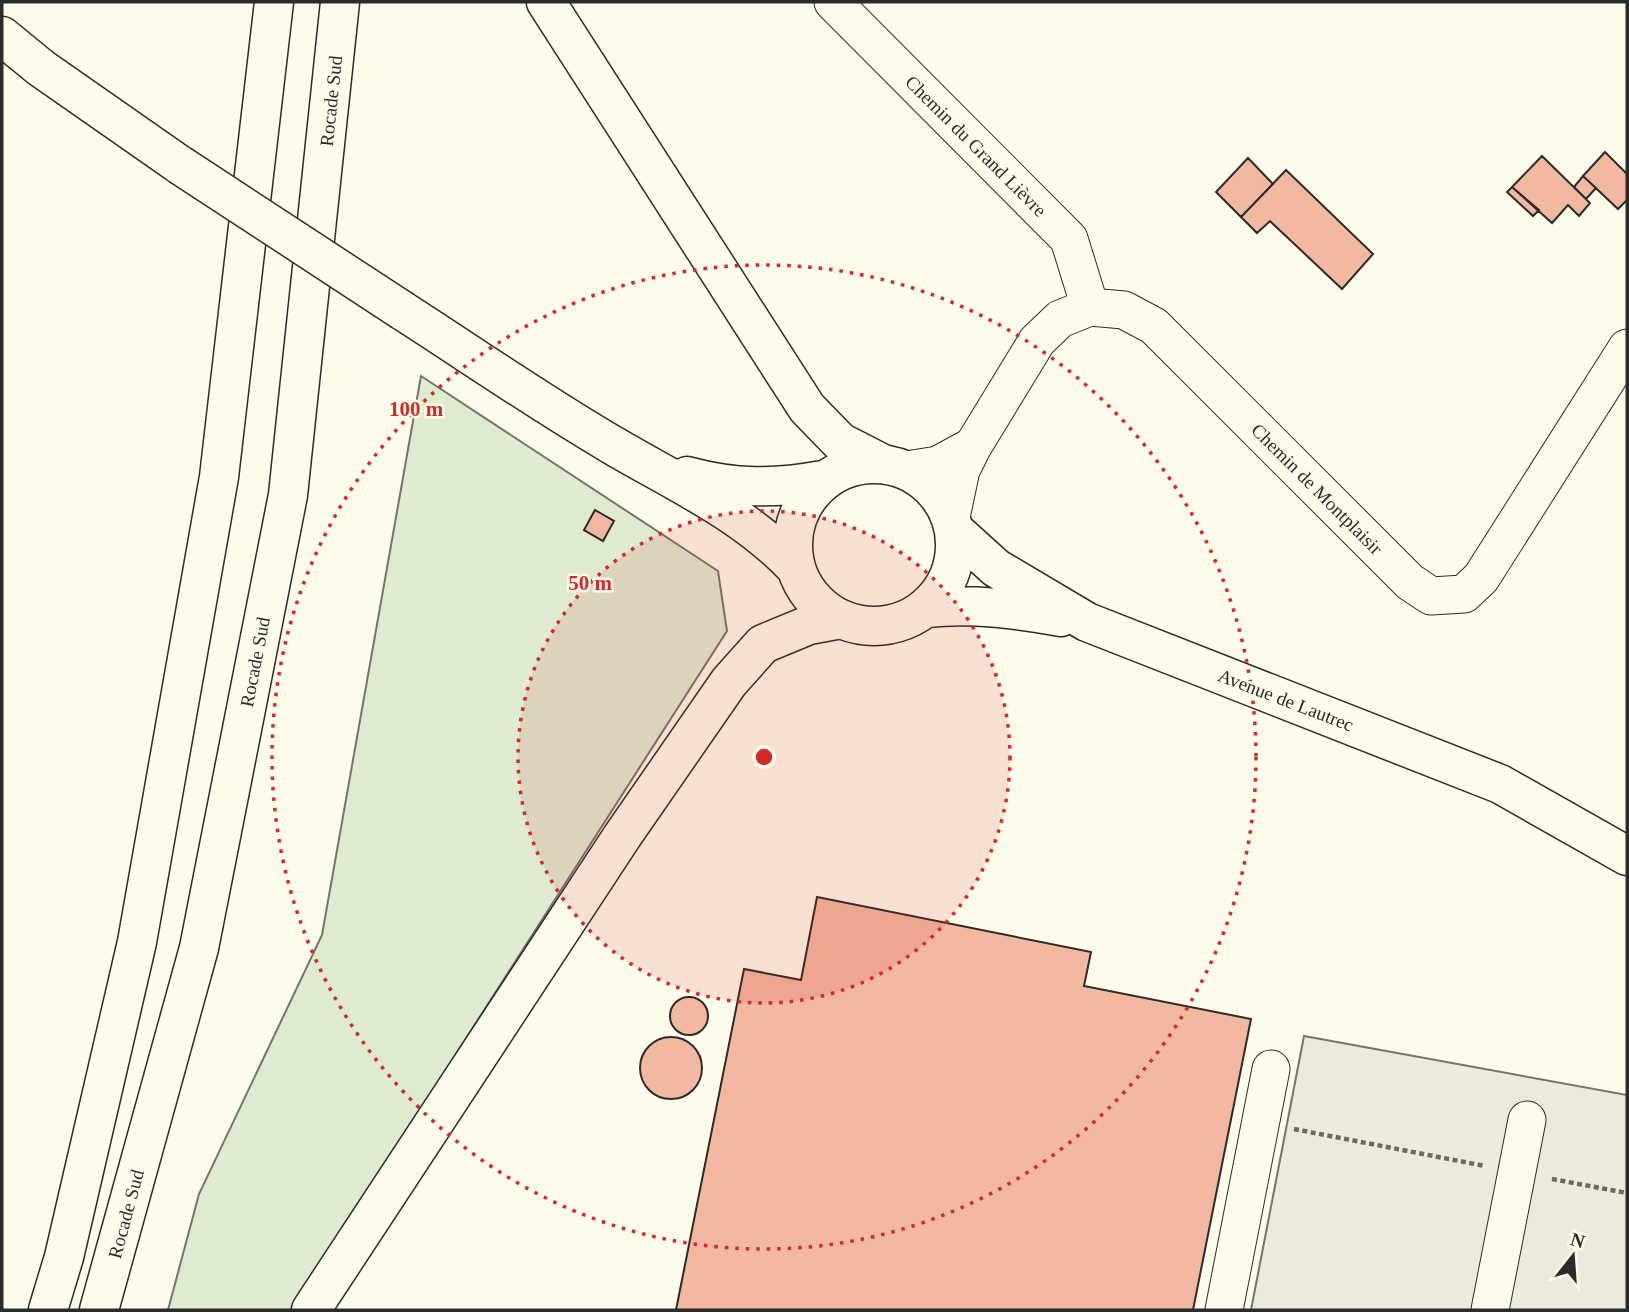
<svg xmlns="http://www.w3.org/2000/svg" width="1629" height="1312" font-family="Georgia,serif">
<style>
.green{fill:#deebd1;stroke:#74746e;stroke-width:2}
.parking{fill:#eceadb;stroke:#74746e;stroke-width:2}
.building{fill:#f2b8a0;stroke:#2b2b2b;stroke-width:2}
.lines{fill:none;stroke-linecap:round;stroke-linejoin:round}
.minor-casing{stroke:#2b2b2b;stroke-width:39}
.major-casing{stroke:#2b2b2b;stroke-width:41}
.highway-casing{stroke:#2b2b2b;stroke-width:41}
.path{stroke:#6a6964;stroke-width:4.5;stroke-dasharray:5 3.5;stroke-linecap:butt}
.minor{stroke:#fdfbea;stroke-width:37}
.major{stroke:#fdfbea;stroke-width:38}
.highway{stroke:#fdfbea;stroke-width:38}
.major-bridge-casing{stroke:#2b2b2b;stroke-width:41;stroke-linecap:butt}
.major-bridge{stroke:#fdfbea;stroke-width:38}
.ring{fill:none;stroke:#d62828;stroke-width:3.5;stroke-dasharray:3.5 7}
.labels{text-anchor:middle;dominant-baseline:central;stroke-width:5;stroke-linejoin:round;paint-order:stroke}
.street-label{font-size:19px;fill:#2b2b2b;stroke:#fdfbea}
.centre{fill:#d62828;stroke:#fdfbea;stroke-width:3.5}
.ring-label{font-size:21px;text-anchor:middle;font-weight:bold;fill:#d62828;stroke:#fdfbea;stroke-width:5;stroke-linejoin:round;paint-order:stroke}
</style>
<rect width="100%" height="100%" fill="#fdfbea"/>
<path class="green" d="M421,376L718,571L727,631L292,1310H168L199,1194L322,935Z"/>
<path class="parking" d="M1304,1036L1627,1095V1310H1251Z"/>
<path class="building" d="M1605,152L1627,174V200L1618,209L1583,176Z
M1542,156L1590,203L1579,216L1568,205L1552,223L1512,187Z
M1248,158L1273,184L1241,217L1216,192Z
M1286,170L1373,254L1342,289L1270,221L1257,233L1241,217Z
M1583,176L1596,188L1586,199L1574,187Z
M1512,187L1539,210L1533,216L1507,192Z
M595,510L614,521L603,541L584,530Z
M817,897L1091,952L1084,986L1251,1019L1193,1310H676L744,969L801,980Z
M670 1016a19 19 0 1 1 38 0a19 19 0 1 1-38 0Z
M640 1068a31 31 0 1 1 62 0a31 31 0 1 1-62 0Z"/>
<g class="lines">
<defs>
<path id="minor" d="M833,2L1069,239L1090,307
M907,470L938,465L973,446
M951,517L961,470L973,446L1037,341L1060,319L1090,307L1124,310L1154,326L1410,582L1431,596L1464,594L1481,578L1627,348
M1224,1310L1271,1069
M1490,1310L1527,1120"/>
<path id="major" d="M2,36L41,68L180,165
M403,311C473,356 542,404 614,446C677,483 744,513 795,567
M793 545a81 81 0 1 1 162 0a81 81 0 1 1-162 0Z
M687,476C735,489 774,489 823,480
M954,530L996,568L1087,622L1500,784L1627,856
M926,608C973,603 1014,609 1061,617"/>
<path id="highway" d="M546,2L807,408L840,442L881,463
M48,1310L64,1257L137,942L219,477L274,2
M99,1310L199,948L288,495L340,2
M311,1310L623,835L729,682L763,644L809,625L841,619"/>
</defs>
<use href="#minor" class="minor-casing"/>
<use href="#major" class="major-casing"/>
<use href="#highway" class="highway-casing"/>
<path class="path" d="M1294,1129L1485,1166
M1552,1179L1627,1193"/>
<use href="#minor" class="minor"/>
<use href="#major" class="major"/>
<use href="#highway" class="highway"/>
<defs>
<path id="major-bridge" d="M180,165L403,311"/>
</defs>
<use href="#major-bridge" class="major-bridge-casing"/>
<use href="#major-bridge" class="major-bridge"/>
</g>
<circle cx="764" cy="757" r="246" fill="#d62828" fill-opacity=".12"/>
<g class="ring">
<circle cx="764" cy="757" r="246"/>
<circle cx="764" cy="757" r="492"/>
</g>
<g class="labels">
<g class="street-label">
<text transform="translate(331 101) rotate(-84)">Rocade Sud</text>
<text transform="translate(976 146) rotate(45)">Chemin du Grand Lièvre</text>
<text transform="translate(1317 489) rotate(45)">Chemin de Montplaisir</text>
<text transform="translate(255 662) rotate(-79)">Rocade Sud</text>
<text transform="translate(1286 700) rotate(21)">Avenue de Lautrec</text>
<text transform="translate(126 1214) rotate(-75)">Rocade Sud</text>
</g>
</g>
<circle cx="764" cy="757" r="10" class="centre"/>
<g class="ring-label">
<text x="416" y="416">100 m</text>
<text x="590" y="590">50 m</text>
</g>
<rect width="1629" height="1312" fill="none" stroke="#2b2b2b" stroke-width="7"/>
<g transform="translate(1573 1256) rotate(17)" stroke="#fdfbea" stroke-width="5" paint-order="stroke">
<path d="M0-5L12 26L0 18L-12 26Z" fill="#2b2b2b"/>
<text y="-10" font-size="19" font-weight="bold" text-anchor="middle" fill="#2b2b2b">N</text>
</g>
</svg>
